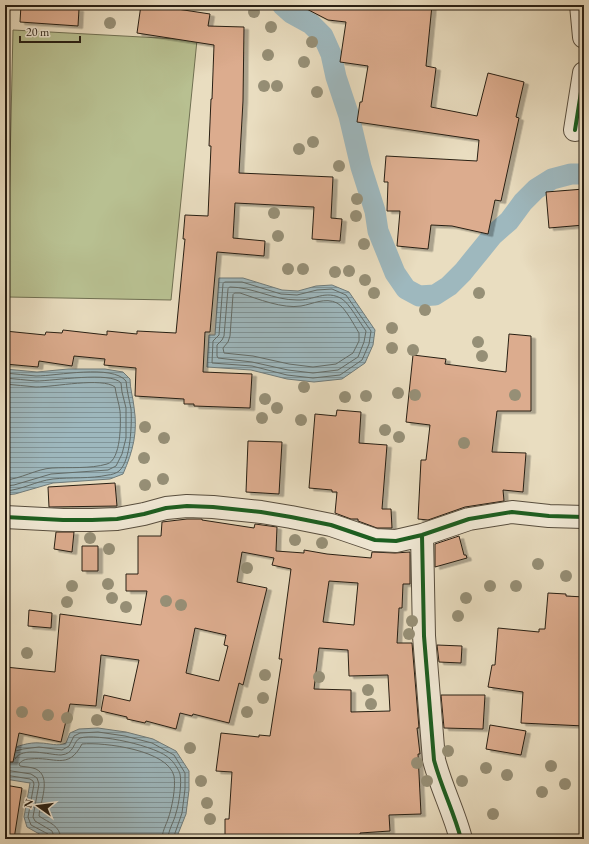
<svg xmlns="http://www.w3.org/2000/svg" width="589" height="844" font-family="'EB Garamond',serif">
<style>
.park{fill:#b8c091;stroke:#707052}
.water{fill:url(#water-rules);stroke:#6f7b7a}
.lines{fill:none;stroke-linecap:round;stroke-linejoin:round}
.shore{stroke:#636c68;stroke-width:1}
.canal{stroke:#9eb8be;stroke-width:21}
.building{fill:#dcac8e;stroke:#281f13;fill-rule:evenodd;filter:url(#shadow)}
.minor-casing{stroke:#584e3e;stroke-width:24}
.minor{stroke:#f1e9d6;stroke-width:22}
.cycleway-casing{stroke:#f1e9d6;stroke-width:6}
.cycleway{stroke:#1b5e20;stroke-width:4}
.tree{fill:#968f76}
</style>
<defs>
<pattern id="water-rules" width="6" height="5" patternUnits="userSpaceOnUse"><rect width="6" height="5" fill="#9eb8be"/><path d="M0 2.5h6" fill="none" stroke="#819599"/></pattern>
<filter id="shadow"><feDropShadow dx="4.5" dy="2.5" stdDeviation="0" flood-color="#0004"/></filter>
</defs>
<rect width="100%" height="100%" fill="#e9ddc0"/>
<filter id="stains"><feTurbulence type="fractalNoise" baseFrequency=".005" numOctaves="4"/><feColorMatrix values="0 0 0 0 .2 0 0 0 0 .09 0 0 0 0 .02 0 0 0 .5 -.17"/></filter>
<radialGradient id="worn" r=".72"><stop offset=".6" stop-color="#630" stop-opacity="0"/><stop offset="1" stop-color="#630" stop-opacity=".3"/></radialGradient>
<path class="park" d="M13,30L197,40L171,300L8,297V255Z"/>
<path class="water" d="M219,278H243L282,290L298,291L316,286L332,285L349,292L375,330L373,345L365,363L342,379L314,382L287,379L251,370L207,367L209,335H215Z
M5,369L37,372L68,369H105L123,372L130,379C130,389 133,397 134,407C138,432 133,451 123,474L110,479L53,483L15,494L5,495Z
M98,728L126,732L153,739L176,751L189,771V790L186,814L176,839H48L27,827L24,817L30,783L5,779V764L8,750C18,746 29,742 40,743C49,743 58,747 66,743L70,733L79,729Z"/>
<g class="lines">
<path class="shore" d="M225,282H242L281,294L297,295L317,290L332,289L346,295L371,331L369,344L362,360L340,375L313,378L287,375L252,366L212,363L213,341L219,335L223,284Z
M230,287C253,287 273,300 297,300C313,301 326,289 342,299C349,303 360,323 366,331L364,342L358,357L338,370L313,373L288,370L252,362L218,358L217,356V345L222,340L224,336L228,289Z
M235,293H240C258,299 283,309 301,306C313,304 325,297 337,303C345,307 354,325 359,333V341L353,353L336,364L313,367L289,364L253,356L224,353L223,348L228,342L230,336L233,295Z
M5,373C15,374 26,375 36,376C57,376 112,364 126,381C127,391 129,399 131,409C132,422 131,461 119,471C117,473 111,475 108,475C90,479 71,477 53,479C36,481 22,490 5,491
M5,378C15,379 26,380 36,381C53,381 111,371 121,383L122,392L126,408V438L122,454L116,466L108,470L51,474L14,485L5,486
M5,384C15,385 26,386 36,387C54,387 102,377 115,387C116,395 119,403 120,411C121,423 121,460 107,464C90,469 70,467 52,468C36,469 21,479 5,480
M16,751L23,749L39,747L62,750L69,746L74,736L80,733L98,732L125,736L152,743L174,755L185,773V789L182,813L173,839
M15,759C22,746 49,755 61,755C75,754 73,741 80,738C97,733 158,746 170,759C173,761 179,770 180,774C182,783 179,804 176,813C174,822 168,830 168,839
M5,770L31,774L37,778L39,784L33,817L35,821L52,831L55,839
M5,775L30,779L33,781L34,784L28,817L31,825L48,834L50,839
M61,839C60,825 49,823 39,816C40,802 52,777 36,769C31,767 25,767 20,766L19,764C22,760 26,759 30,759C54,756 68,771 82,744C104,742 168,750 174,776C176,787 172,808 168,819C166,825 162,832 162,839"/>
<path class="canal" d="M282,5L291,13L311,24L323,36L331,54L336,77L349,116L361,167L375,211L378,231L395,273L406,289L419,296L435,295L449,286L463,272L493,235L509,221L523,202L536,189L552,179L571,174H584"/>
</g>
<path class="building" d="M21,5L79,9L78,26L20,22Z
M141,5H151L210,14L208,26L244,27L243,101L239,173L333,177L331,218L342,219L340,241L312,239L314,207L235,203L233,238L265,241L264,256L217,252L210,332H205L203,372L252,374L250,408L194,406V404H184V399L135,396L136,368L104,365L105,359L74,356L72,366L39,361L38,367L5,364V331L45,335L46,332L62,333L63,330L107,335V331L137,334V331L176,333L185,239H183L185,215L208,216L211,146H209L211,99H212L214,45L137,33Z
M299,5H432L426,66L436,68L431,107L477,116L488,73L524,82L516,117L519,118L501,201L495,200L488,234L452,226L431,225L428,249L397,246L400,211H387L388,182H384L386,156L477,161L479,140L357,122L360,102H362L368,66L340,62L346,22L328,20Z
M584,189V225L549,228L546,192Z
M509,334L531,336V411H497L492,452L526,453L523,492L503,490L504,501L465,507L428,520L418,519L421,460H426L430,425L406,422L413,355L446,359L445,364L506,372Z
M337,410L361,412L359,443L387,445L382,509H391L392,528H377L358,521V519H351L335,513L337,492H332V490L309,488L315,414L336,416Z
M248,441L282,442L279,494L246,492Z
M115,483L117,506L49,507L48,487Z
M187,519H202V520L254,528L255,524L277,527L276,551L304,553V550L327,554L371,558L372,552L395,553L410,552V584H403L402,608H399L397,643H412L419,728H417L420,754H418L421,814L389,815L390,831L360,833V839H225V819H229L232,772L216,771L221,733L259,737V735L270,736L282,659H279L291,569L272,565L274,558L242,552L237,582L267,588L243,685L239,683L229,723L193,714L192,716L180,713L176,729L146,721L145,723L127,719V717L101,711L104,695L130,701L139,660L101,655L96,706L70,704L61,742L19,733L13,762H5V667L55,672L60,614L141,625L147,591H126V574H138V536H161L162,522ZM329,581L358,583L354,625L323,622ZM195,628L226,635L224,645L228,646L219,681L186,673ZM319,648L348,650L349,676L388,675L390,711L351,712V690L314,689Z
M56,532H74L72,552L54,549Z
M459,536L464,555H466L467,558L435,567V544Z
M82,546H98V571H82Z
M548,593L566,594V596L584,597L581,647H584V726L521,723L523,692L488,687L492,665H495L498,628L539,632V629H545Z
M29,610L52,613L51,628L28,626Z
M437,645L462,646L461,663L439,662Z
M441,695H485L483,729L444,728Z
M490,725L526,731L521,755L486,749Z
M5,785L22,788L14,839H5Z"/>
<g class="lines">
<defs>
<path id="minor" d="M581,5L584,37
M575,130L584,73
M5,517L63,520H92L117,519L144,514L166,508L187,506L213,507L261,512L291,517L331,525L375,540L396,541L422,535L469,519L512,512L549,516L584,517
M422,535L424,636L434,760C441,787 454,812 461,839"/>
</defs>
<use href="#minor" class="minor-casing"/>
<use href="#minor" class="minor"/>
<defs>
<path id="cycleway" d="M575,130L584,73
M5,517L63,520H92L117,519L144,514L166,508L187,506L213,507L261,512L291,517L331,525L375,540L396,541L422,535L469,519L512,512L549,516L584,517
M422,535L424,636L434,760C441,787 454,812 461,839"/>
</defs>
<use href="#cycleway" class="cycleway-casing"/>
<use href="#cycleway" class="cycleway"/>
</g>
<g class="tree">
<circle cx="254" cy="12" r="6"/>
<circle cx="110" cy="23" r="6"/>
<circle cx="271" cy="27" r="6"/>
<circle cx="312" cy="42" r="6"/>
<circle cx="268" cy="55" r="6"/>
<circle cx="304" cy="62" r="6"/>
<circle cx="264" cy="86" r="6"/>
<circle cx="277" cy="86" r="6"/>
<circle cx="317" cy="92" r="6"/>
<circle cx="313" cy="142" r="6"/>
<circle cx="299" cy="149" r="6"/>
<circle cx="339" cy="166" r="6"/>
<circle cx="357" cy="199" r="6"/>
<circle cx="274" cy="213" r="6"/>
<circle cx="356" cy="216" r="6"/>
<circle cx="278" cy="236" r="6"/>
<circle cx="364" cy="244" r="6"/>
<circle cx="288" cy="269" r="6"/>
<circle cx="303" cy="269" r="6"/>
<circle cx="349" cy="271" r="6"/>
<circle cx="335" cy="272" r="6"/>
<circle cx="365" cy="280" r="6"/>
<circle cx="374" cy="293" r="6"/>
<circle cx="479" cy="293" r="6"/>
<circle cx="425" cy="310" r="6"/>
<circle cx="392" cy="328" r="6"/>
<circle cx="478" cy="342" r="6"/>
<circle cx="392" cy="348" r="6"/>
<circle cx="413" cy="350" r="6"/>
<circle cx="482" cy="356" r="6"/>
<circle cx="304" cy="387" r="6"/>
<circle cx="398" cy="393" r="6"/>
<circle cx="415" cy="395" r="6"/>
<circle cx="515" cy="395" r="6"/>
<circle cx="366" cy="396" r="6"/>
<circle cx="345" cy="397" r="6"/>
<circle cx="265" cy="399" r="6"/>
<circle cx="277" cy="408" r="6"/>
<circle cx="262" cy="418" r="6"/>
<circle cx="301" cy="420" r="6"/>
<circle cx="145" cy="427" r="6"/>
<circle cx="385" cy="430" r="6"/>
<circle cx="399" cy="437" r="6"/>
<circle cx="164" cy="438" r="6"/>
<circle cx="464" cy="443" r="6"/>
<circle cx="144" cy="458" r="6"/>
<circle cx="163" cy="479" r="6"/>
<circle cx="145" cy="485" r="6"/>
<circle cx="90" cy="538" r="6"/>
<circle cx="295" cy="540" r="6"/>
<circle cx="322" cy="543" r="6"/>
<circle cx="109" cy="549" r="6"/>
<circle cx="538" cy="564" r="6"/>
<circle cx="247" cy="568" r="6"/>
<circle cx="566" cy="576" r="6"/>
<circle cx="108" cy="584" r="6"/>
<circle cx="72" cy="586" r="6"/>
<circle cx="490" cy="586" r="6"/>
<circle cx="516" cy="586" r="6"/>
<circle cx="112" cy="598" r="6"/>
<circle cx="466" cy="598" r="6"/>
<circle cx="166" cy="601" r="6"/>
<circle cx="67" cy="602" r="6"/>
<circle cx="181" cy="605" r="6"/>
<circle cx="126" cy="607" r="6"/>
<circle cx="458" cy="616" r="6"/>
<circle cx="412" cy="621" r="6"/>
<circle cx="409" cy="634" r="6"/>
<circle cx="27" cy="653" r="6"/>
<circle cx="265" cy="675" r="6"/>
<circle cx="319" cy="677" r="6"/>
<circle cx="368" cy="690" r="6"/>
<circle cx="263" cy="698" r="6"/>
<circle cx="371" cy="704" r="6"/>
<circle cx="22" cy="712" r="6"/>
<circle cx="247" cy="712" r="6"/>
<circle cx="48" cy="715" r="6"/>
<circle cx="67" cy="718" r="6"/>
<circle cx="97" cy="720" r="6"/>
<circle cx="190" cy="748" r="6"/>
<circle cx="448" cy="751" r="6"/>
<circle cx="417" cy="763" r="6"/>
<circle cx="551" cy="766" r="6"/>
<circle cx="486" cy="768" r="6"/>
<circle cx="507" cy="775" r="6"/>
<circle cx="201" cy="781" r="6"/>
<circle cx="427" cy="781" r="6"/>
<circle cx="462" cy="781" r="6"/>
<circle cx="565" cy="784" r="6"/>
<circle cx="542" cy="792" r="6"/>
<circle cx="207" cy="803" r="6"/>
<circle cx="493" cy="814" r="6"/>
<circle cx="210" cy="819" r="6"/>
</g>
<rect width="589" height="844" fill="none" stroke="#e9ddc0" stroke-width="20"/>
<rect x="6" y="6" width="577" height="832" fill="none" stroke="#281f13" stroke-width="2"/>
<rect x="10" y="10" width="569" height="824" fill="none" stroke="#281f13"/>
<g transform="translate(38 806) rotate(284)" stroke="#f1e9d6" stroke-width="3" paint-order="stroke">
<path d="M0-3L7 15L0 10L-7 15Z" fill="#281f13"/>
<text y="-6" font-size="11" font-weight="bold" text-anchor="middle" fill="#281f13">N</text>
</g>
<path d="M20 36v6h60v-6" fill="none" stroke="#281f13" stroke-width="2"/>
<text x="26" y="36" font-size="12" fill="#281f13" stroke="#f1e9d6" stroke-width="3" paint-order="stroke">20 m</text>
<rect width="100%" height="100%" filter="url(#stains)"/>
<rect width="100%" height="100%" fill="url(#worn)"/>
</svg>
